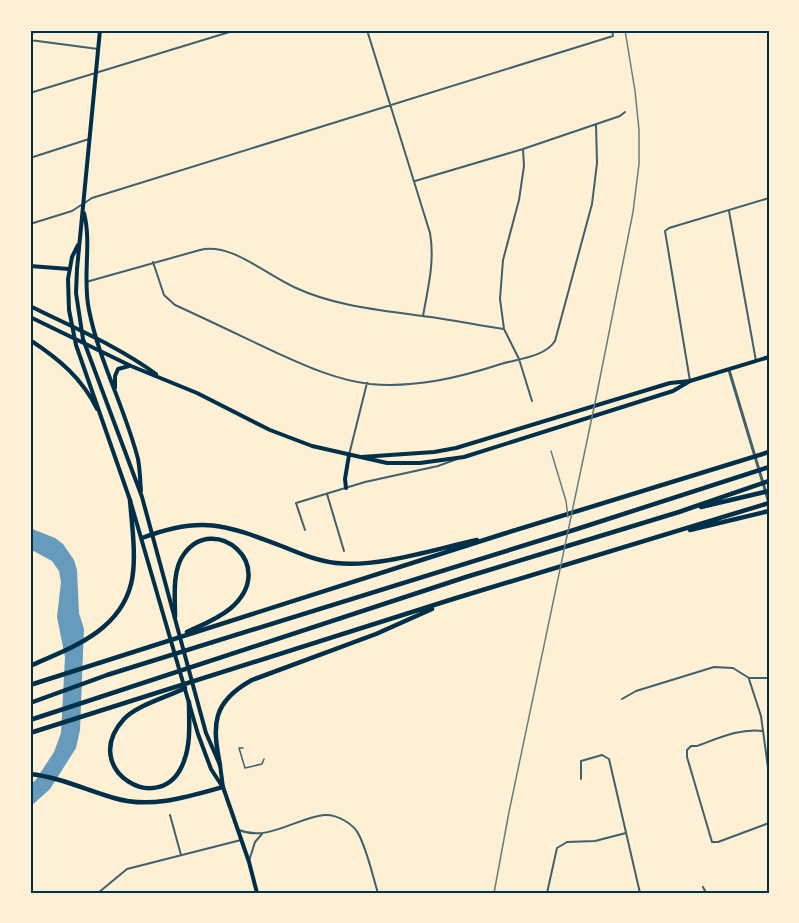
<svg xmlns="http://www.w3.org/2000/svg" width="799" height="923" font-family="Arial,sans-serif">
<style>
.water{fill:#669bbc}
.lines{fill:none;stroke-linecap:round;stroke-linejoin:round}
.service{stroke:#3f606c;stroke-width:1.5}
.minor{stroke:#3f606c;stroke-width:2}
.tertiary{stroke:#3f606c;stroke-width:3}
.secondary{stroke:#003049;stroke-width:4}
.motorway{stroke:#003049;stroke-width:4.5}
.rail{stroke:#657d81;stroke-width:1.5}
.neatline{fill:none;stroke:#003049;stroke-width:2}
</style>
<rect width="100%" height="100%" fill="#fdf0d5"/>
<path class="water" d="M30,528L55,538L63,544L74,560L77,570L79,613L84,629L80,730L76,748L50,789L30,807V783L35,781L54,752L61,733L65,657L57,617L61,582L59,571L52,561L30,549Z"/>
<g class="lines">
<path class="service" d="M243,748H239L245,768L262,764L264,759"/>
<path class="minor" d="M367,30L430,233C435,261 428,288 423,316
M30,40L98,49
M31,40L33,30
M30,93L236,30
M523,149L524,166L519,200L503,260L500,299L504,329L519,359L532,401
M30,158L89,139
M415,181L523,149L620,116L625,112
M729,211L756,361
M30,224L72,211L92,198L613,36L612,30
M153,262L164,295L175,305C208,320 241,336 275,352C306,366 336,380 370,384C415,388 458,378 501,364C517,359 545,357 555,341L592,204L597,163L596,124
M86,282L200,250C231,242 266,275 296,288C335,306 380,310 422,316C449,319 476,325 504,329
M690,381L665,231L669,228L769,198
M349,455L367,383
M327,494L344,551
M305,530L296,503L365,482L438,466L457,459
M749,679L761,716L769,775
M622,699L636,691L714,667L733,668L749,678H769
M763,731C740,728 719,738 697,746H691L687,750V757L712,842H718L769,823
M581,779V761L602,755L609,759L640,893
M170,815L181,855
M239,830C268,842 296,818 324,815C337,814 354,824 359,835C368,853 372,874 378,893
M249,861L255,842L262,834
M703,887L706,893
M98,893L127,869L241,840
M547,893L557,848L567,842L595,841L626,833"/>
<path class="tertiary" d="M729,370L769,503"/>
<path class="secondary" d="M100,30L77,269L76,293L83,339L142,497L197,700L206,733L220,765L223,787L249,862L257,893
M84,213C92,244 82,278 89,310C99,361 125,408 138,459C140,469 140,480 141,491
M78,245L72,257L68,279L69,310L76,345L130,500L198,734L211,769L222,786
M30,266L69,269
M30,306C72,327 118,346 156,374
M30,317L131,366L197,393L270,430L312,446L387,463H420L464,457L673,391L690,381
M30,340C59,359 82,378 97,409
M115,388V376L118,369L129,366
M361,457L434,452L456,448L670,383L690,381L769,357
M346,488L345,479L349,455"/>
<path class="motorway" d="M701,507L769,491
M690,530L769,511
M142,538C202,515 226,525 284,547C301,554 318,561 336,563C378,568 435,549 477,540
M175,617C175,597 172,570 184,554C214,512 280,565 231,608C218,619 202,625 187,632
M30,666C70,648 119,632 131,584C137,562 132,524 130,500
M30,685L503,534L769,452
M185,688C168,697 137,705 124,719C77,770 163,821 184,761C191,743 189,722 189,702
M30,703L107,675L577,529L769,467
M30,720L466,577L679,512L769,481
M30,733L453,599L769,503
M220,765C212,724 212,702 252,680L376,634L432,609
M30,774C59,777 86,790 114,798C150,809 188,797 223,787"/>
<path class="rail" d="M551,451L566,501L568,517
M494,893L509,812L596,398L633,212L639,164V130L635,91L625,30"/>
</g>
<rect width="799" height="923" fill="none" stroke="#fdf0d5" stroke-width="63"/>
<rect x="32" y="32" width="736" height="860" class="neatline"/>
</svg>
